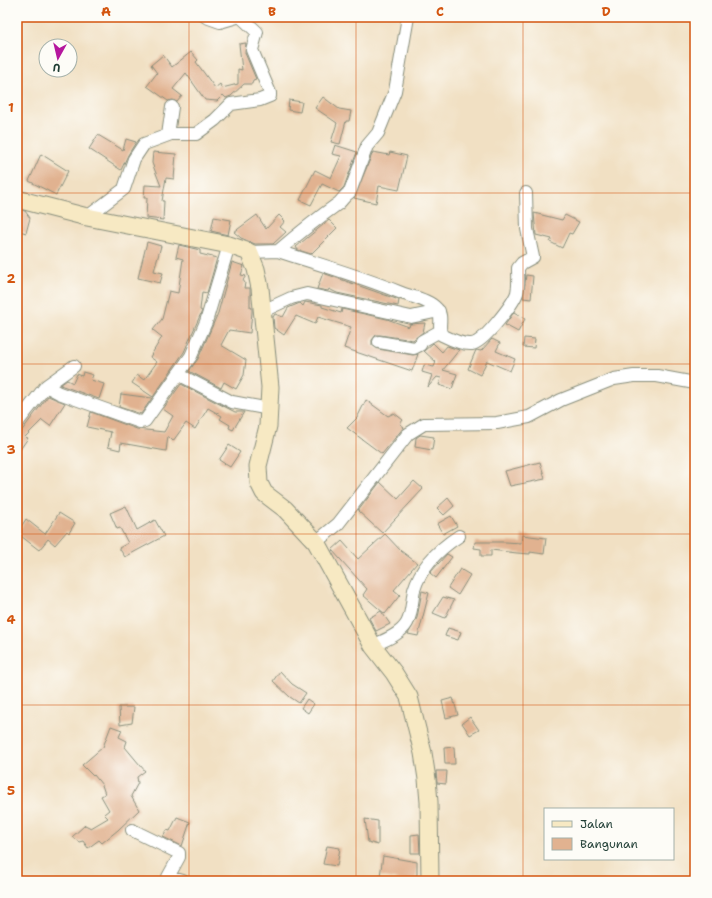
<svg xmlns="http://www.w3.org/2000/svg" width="712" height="898" font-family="'Shantell Sans',sans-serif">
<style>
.building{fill:#e1b290}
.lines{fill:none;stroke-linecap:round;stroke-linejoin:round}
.street-casing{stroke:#888e7c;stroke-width:14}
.secondary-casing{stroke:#888e7c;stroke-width:19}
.street{stroke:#fff;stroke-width:12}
.secondary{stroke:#f7e9c3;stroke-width:17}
.grid{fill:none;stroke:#d45610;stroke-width:1;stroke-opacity:0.55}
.neatline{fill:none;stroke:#d45610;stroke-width:1.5}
.grid-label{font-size:13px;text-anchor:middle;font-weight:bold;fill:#d45610}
</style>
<rect width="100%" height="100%" fill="#fdfcf7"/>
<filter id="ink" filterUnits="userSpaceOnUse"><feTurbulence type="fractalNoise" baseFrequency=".025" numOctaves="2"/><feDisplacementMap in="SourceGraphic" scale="8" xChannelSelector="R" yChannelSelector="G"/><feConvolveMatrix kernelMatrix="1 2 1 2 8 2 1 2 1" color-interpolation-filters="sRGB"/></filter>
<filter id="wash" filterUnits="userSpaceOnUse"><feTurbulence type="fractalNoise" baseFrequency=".012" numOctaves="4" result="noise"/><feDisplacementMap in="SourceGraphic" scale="16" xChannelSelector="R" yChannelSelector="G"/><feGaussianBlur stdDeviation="0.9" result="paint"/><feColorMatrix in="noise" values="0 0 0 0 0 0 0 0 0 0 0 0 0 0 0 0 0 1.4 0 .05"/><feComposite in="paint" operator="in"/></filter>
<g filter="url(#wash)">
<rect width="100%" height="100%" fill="#f1e0c3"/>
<g id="blocks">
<path class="building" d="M246,43L245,53L256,79L253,80L252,84H244L231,96L226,98L223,95L217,101L205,100L186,73L173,89L182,96L177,102L173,100L168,101L147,86L157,73L151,65L163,55L172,67L191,52L198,60L196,62L215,88L220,84L222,88L238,84V69L242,70L239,44Z
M323,97L339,109L351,111L349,121H346L340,144L331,142L337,123L315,108Z
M289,100L302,102L300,112L288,110Z
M98,135L123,150L126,139L136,142L128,155L121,170L89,149Z
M335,145L357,152L344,187L339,192L322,184L311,205L300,200L315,170L331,178L341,156L332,154Z
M153,152L176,154L174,179L166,178L162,201H164L163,220L146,218L147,198H144L145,185L161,186L152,163Z
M373,152L389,155L390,152L407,156L399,190L379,186L376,203L354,198Z
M41,154L68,171L56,195L29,181Z
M21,210L25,211L30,218L26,233L17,230V218Z
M534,213L562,220L565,215L579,222L572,234L569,233L562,248L550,242L552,239L536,235Z
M257,215L266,229L279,215L285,221L280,227L286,232L273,244H255L241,238L234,232Z
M214,217L231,220L228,235L211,231Z
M329,220L337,228L311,254L298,250L296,247Z
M147,242L161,246L154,271L163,273L160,283L138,278Z
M179,245L200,250V254L217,258L207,293L202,292L200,310L202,311L184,352L153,397L132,383L137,375L144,380L157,362L150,357L162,337L153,330L162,319L169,291L178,293L183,259L176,257Z
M232,262L244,266L241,275L246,276L243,280L245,283L244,288H250V307L252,308V312L250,333L229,330L221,345L246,360L244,375L236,389L224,382L221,388L189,371L198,359L218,313Z
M323,273L399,300L398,306L337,293L329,289L328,291L317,289Z
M526,275L533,276L531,299L523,298Z
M305,302L322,305V307L341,313L342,309L387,319L409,327L410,324L425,323L423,332L413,340L380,335H376L372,340V345L378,349L413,355L418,354L412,371L344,348L351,327L318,317L315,324L296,316L284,335L274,328L273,317L275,314L283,317L288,308L300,303L303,306Z
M514,312L525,319L518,332L505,325Z
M524,338L535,339L534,348L523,347Z
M492,339L500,343L496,351L515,359L510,371L487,361L480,375L468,369L476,350L481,351Z
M433,343L442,352L447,346L459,350L443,370L457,374L452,389L439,385L441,378L437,377L428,387L432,375L422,372L424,365L434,367L436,362L424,351Z
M83,372L93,375L91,380L104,384L99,399L60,385L67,380L73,383L77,374L82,376Z
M181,384L235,412H244L233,430L229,428L230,425L220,419L222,416L208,408L195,429L186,423L173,441L168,436L166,451L121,443L120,450L108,447L111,432L87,427L91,412L137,429L164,432L173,416L163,409Z
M121,394L144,397L152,398L141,414L119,407Z
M48,396L65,403L50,426L42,420L25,437L28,438L17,454V431L20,433Z
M366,400L388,416L394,413L403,420L400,424L404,427L382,454L347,428L357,418Z
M420,435L434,437L432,450L415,447L416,438Z
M229,445L240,452L230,467L219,460Z
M540,462L545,479L510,486L505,471Z
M414,481L423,489L382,533L358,511L380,482L398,499Z
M448,498L454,506L444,515L437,508Z
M126,506L137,530L155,520L164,536L125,557L119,548L128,543L120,528L117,529L110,513Z
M59,513L75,523L69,533L67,531L55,545L48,539L39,550L17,533L26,519L45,534Z
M451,516L457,526L443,534L437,524Z
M385,534L401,551L417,563L394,590L400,595L385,614L363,595L367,589L332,550L342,541L358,559Z
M522,535L546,538L544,554L530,552V554L517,553L491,550V556H481V549L474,548L475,542H506L521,543Z
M447,554L452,557L436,578L430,573Z
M460,569L470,575L458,595L448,588Z
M422,591L429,593L418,636L408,634L417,618Z
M443,597L454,600L445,618L433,613Z
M381,611L390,624L376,631L369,618Z
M448,628L461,632L458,640L445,636Z
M280,671L292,684L306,693L299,703L290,697L273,681Z
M453,698L458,715L446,718L442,701Z
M307,699L314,704L308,713L301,708Z
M119,707H134L132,723L120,725Z
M470,717L479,730L470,735L462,723Z
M111,726L122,730L119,737L127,741L125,747L145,771L137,777L138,783L131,796L139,810L118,830L102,843L99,840L88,848L83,841L79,842L72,837L85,825L91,828L108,818L104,814L109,810L101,796L105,794L102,785L94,775L93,776L82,765L103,747Z
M454,747L455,764H445L444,748Z
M436,771H447L446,784L437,783Z
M177,817L190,822L182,846L163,837L167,830L170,831Z
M365,819L378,821V845L368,842Z
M419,834L420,853H411V835Z
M327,846L340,848L337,866L323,864Z
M383,856L417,862V874L415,881H404L380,876Z"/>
</g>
</g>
<g filter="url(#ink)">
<use href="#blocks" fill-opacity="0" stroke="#888e7c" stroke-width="1"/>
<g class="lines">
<defs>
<path id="street" d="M206,17L220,22L237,17
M168,135L172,107
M87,217L124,189L134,159L144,144L171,134H196L215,120L231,104L260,100L270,96V93L252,50L257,32L241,17
M278,251C318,264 360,276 399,292C411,297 428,299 437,309C444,317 437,328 442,335C450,339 463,345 472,344C484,342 513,304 517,293C519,284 518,277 518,268L522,263L533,257L527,229L526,193
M249,252L278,251C298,234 318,218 339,203C343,199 345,195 350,192L367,146L378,133L395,91L408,17
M263,311L291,298L307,294L411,317L439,311
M379,342L414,348L420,345L422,341L440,331
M74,366L46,386L59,393L140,422L145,421L191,356L206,322L229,245
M178,374L232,402L270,409
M17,423L46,386
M316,542L338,524L408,434L424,424L497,423L529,417L561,400L614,379L634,376H657L695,383
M373,646C384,640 400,635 407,623C412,614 412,600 414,590C421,566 439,549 459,536
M132,830L179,853V857L168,877L183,881"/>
<path id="secondary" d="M17,199L87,217L229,245L249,252L256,269L260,288L270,387L268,426L258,466L259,483L264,493L285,509L316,542L373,646L394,673L409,697L423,753L427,779L429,802L430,881"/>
</defs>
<use href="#street" class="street-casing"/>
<use href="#secondary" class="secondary-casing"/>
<use href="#street" class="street"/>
<use href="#secondary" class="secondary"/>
</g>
</g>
<path class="grid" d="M189,17V881M356,17V881M523,17V881M17,193H695M17,364H695M17,534H695M17,705H695"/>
<rect width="712" height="898" fill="none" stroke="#fdfcf7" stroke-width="44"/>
<rect x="544" y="808" width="130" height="52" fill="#fdfcf7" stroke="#a4b0a9"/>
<rect x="552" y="821" width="20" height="6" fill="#f7e9c3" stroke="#a4b0a9"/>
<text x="580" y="828" font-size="12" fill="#1f3d34">Jalan</text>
<rect x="552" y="838" width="20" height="12" fill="#e1b290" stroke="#a4b0a9"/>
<text x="580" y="848" font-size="12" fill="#1f3d34">Bangunan</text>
<g transform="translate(58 58) rotate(188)"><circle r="19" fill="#fdfcf7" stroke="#a4b0a9"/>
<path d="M0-3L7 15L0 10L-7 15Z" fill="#b5179e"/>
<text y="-6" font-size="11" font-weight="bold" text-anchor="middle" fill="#1f3d34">U</text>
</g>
<rect x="22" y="22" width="668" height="854" class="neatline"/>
<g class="grid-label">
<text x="106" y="16">A</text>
<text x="272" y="16">B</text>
<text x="440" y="16">C</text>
<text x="606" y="16">D</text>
<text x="11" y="112">1</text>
<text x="11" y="283">2</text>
<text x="11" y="454">3</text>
<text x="11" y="624">4</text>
<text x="11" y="795">5</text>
</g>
</svg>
